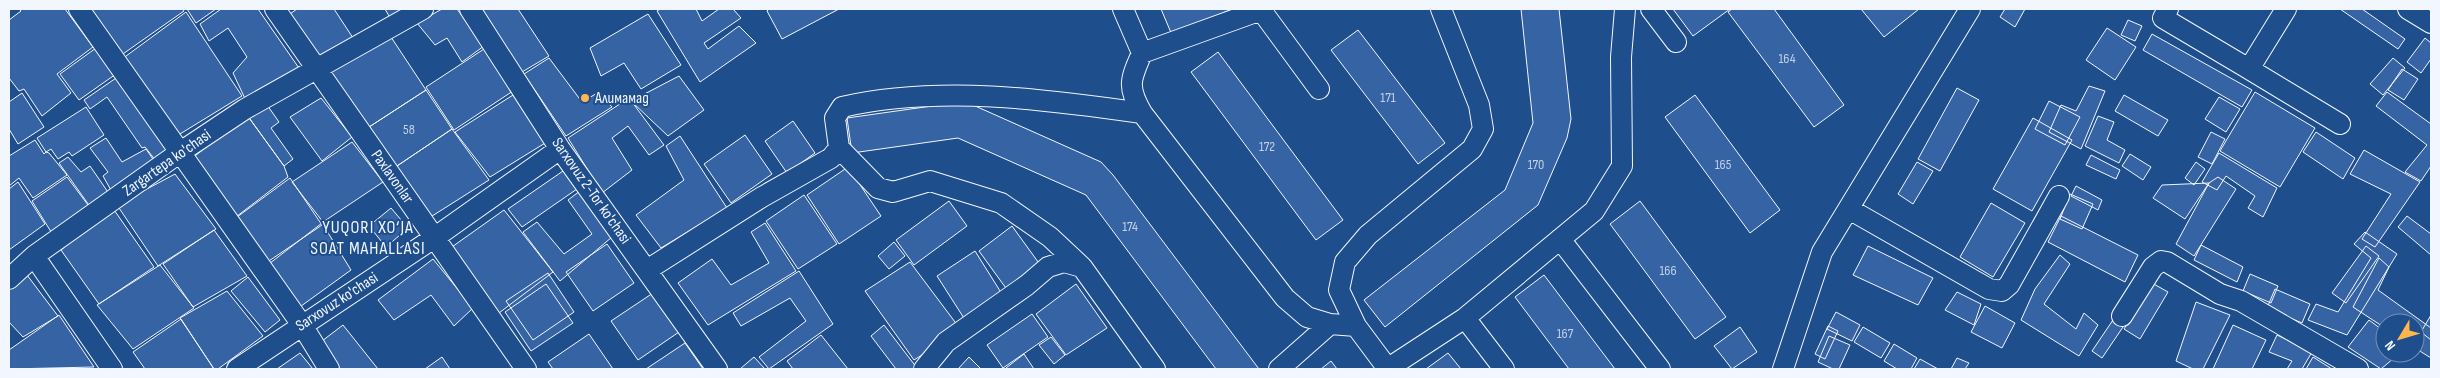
<svg xmlns="http://www.w3.org/2000/svg" width="2440" height="378" font-family="'Sofia Sans Condensed',sans-serif">
<style>
.building{fill:#3563a3;stroke:#f2f6ff}
.lines{fill:none;stroke-linecap:round;stroke-linejoin:round}
.minor-casing{stroke:#f2f6ff;stroke-width:22}
.minor{stroke:#1f4e8c;stroke-width:20}
.poi-dot{fill:#ffb74d;stroke:#1f4e8c;stroke-width:2}
.labels{text-anchor:middle;dominant-baseline:central;stroke-width:4;stroke-linejoin:round;paint-order:stroke}
.number-label{font-size:14px;fill:#c3d1e8}
.poi-label{font-size:16px;fill:#f2f6ff;stroke:#1f4e8c;text-anchor:start}
.street-label{font-size:16px;fill:#f2f6ff;stroke:#1f4e8c}
.neighbourhood-label{font-size:18px;letter-spacing:1px;fill:#f2f6ff;stroke:#1f4e8c}
</style>
<rect width="100%" height="100%" fill="#1f4e8c"/>
<path class="building" d="M19,9H65L93,47L57,74L71,93L42,116L24,89L19,91L9,78V20L21,11Z
M86,9H183L184,11L120,56Z
M187,9H216L196,23Z
M221,9H258L301,71L248,105L233,73L247,57L228,28L209,41L200,24Z
M297,9H334L355,41L320,65L287,16Z
M385,9H418L393,23Z
M442,9H457L484,46L462,62L447,38L435,45L417,23Z
M482,9H518L549,56L522,72Z
M660,9H696L702,21L719,9H733L741,18L704,43L708,49L739,26L756,43L700,82L657,11Z
M769,9H839L782,39L767,11Z
M1161,9H1232L1172,35Z
M1521,9H1559L1571,119L1567,138L1538,205L1385,327L1364,300L1505,190L1533,123Z
M1673,9H1730L1693,36Z
M1732,9H1774L1844,105L1814,127L1728,12Z
M1861,9H1919L1884,37Z
M2005,9H2025L2015,27L2000,17Z
M2340,9H2362L2405,39L2398,49Z
M186,12L242,96L175,137L122,59Z
M648,14L681,65L641,89L624,63L601,76L590,48Z
M2128,20L2142,26L2135,41L2121,35Z
M2107,28L2136,47L2115,80L2086,60Z
M1358,30L1445,143L1418,164L1331,50Z
M387,31L426,90L366,129L323,71Z
M2152,34L2252,90L2242,107L2143,50Z
M2425,38L2431,43V59L2421,73L2407,62Z
M96,48L116,74L79,100L60,74Z
M484,49L516,89L454,130L426,87Z
M1218,52L1343,220L1316,240L1191,72Z
M549,58L582,102L599,92L612,107L566,136L524,74Z
M2393,58L2405,68L2383,95L2370,84Z
M2402,69L2418,79L2404,100L2388,90Z
M119,76L172,151L156,161L145,147L142,148L107,97L90,109L84,100Z
M679,76L704,110L668,136L631,101Z
M2089,86L2105,91L2081,149L2049,132L2061,105L2076,111Z
M1957,88L1979,100L1940,171L1918,159Z
M426,90L452,129L394,168L366,129Z
M2255,92L2315,128L2280,187L2220,151Z
M2387,92L2431,124V166L2421,181L2405,172L2427,145L2376,106Z
M22,93L44,127L18,144L9,129V102Z
M513,95L550,140L490,177L455,132Z
M1695,95L1780,210L1750,233L1665,117Z
M2124,95L2168,120L2158,136L2115,111Z
M2219,97L2240,109L2226,132L2205,119Z
M321,98L352,137L322,161L290,117Z
M629,98L664,145L649,155L628,126L612,138L632,170L602,193L568,138Z
M2049,101L2080,117L2065,145L2035,129Z
M265,102L279,122L271,128L293,159L284,166L247,115Z
M953,103L973,105L1101,162L1113,175L1259,369H1216L1086,195L958,138L852,153L847,118Z
M86,107L104,135L72,156L69,152L58,159L51,149L46,152L37,138Z
M247,115L284,166L288,177L232,220L186,163Z
M2098,116L2114,122L2107,140L2125,150L2119,163L2085,146Z
M2033,118L2072,140L2032,211L1993,189Z
M793,121L815,153L787,173L765,141Z
M452,129L489,180L429,218L394,168Z
M2211,132L2225,139L2212,164L2198,157Z
M2316,132L2355,158L2343,179L2303,152Z
M745,135L772,174L731,203L704,164Z
M680,136L727,208L661,248L636,215L684,180L666,146Z
M106,138L122,162L146,149L155,162L112,192L103,176L108,172L90,148Z
M35,140L44,154L46,152L49,153L67,175L33,198L19,178L9,186V156Z
M352,142L383,182L323,222L292,182Z
M2364,150L2420,182L2375,247L2362,239L2391,194L2350,174Z
M2219,153L2277,188L2263,217L2248,208L2255,196L2226,176L2217,190L2202,182Z
M2130,154L2151,167L2143,180L2122,166Z
M2091,155L2120,170L2116,179L2086,165Z
M68,157L81,172L90,166L110,195L91,208L59,163Z
M1917,162L1933,171L1913,204L1898,194Z
M2196,162L2205,169L2194,185L2185,178Z
M848,167L881,216L839,244L807,195Z
M563,171L577,189L522,227L508,209Z
M175,174L216,229L158,266L117,205Z
M67,177L91,209L53,235L32,201Z
M2218,177L2236,189L2194,256L2176,244L2209,183Z
M290,178L322,225L263,265L233,220Z
M18,182L45,224L9,250V189Z
M2209,183L2185,219L2153,198L2162,185Z
M2076,186L2102,200L2098,210L2071,196Z
M580,191L612,237L560,281L523,232L537,222L564,254L592,234L568,200Z
M2070,194L2093,204L2082,229L2060,219Z
M804,195L837,244L798,269L766,221Z
M949,201L967,226L914,265L896,240Z
M1640,201L1726,317L1695,339L1610,224Z
M1991,203L2025,223L1993,277L1960,257Z
M112,207L154,267L99,304L61,250Z
M391,208L408,228L386,247L369,226Z
M504,210L553,272L499,313L449,249Z
M2061,216L2138,255L2125,282L2048,242Z
M2407,216L2431,234V255L2398,227Z
M322,223L351,270L297,309L265,267Z
M765,223L796,271L708,325L678,283L712,259L731,285L769,263L751,232Z
M1012,226L1049,277L1016,302L979,251Z
M214,230L247,276L193,307L163,264Z
M2365,232L2397,254L2347,335L2308,320L2316,304L2338,312L2371,258L2354,244Z
M894,242L905,256L889,269L878,256Z
M607,244L634,283L593,311L566,272Z
M2201,245L2243,267L2237,282L2194,260Z
M1868,246L1933,278L1918,305L1853,275Z
M2366,246L2379,256L2346,303L2332,293Z
M975,251L1007,302L969,326L937,276Z
M2060,255L2070,264L2044,304L2076,329L2084,313L2098,325L2079,356L2021,320L2035,289Z
M2379,258L2389,267L2378,290L2431,328V358L2415,348V323H2385V328L2353,307Z
M433,259L473,308L454,326L431,295L394,320L378,300Z
M910,262L961,330L914,360L865,291Z
M160,265L194,308L133,349L97,305Z
M799,271L833,324L769,369L759,357L806,321L790,298L741,326L733,313Z
M548,273L574,312L533,340L506,301Z
M2250,274L2278,286L2271,303L2243,291Z
M27,275L58,316L23,337L9,322V289Z
M1544,275L1615,369H1569L1515,297Z
M248,277L280,320L265,332L231,291Z
M2152,283L2168,292L2140,339L2124,329Z
M546,284L573,323L531,351L505,312Z
M1076,284L1107,328L1066,355L1036,314Z
M2275,289L2310,304L2302,323L2267,308Z
M227,291L263,336L218,369H214L180,318Z
M1957,292L1981,304L1974,325L1945,310Z
M653,293L679,332L638,360L611,321Z
M2196,302L2230,315L2203,369H2193L2176,361Z
M1985,306L2015,323L2002,348L1971,332Z
M1836,312L1860,325L1852,341L1827,329Z
M1032,314L1048,337L1003,368L987,345Z
M59,315L94,367L9,369V350Z
M2431,315V340L2421,332Z
M181,319L214,369H145L133,352Z
M2113,320L2123,327L2102,358L2092,351Z
M2369,320L2385,332V353H2400L2381,369L2348,347Z
M343,325L378,369H340L322,341Z
M884,325L917,368L916,369H896L871,336Z
M2233,325L2266,340L2252,369H2213Z
M1828,326L1838,331L1825,359L1815,354Z
M1740,327L1757,352L1732,369L1714,346Z
M1863,327L1890,343L1881,358L1854,342Z
M589,334L613,369H553L548,362Z
M821,335L848,369H793L787,361Z
M2277,335L2312,352L2302,369H2287L2292,361L2269,352Z
M1829,336L1850,345L1839,369H1833L1818,362Z
M1051,337L1065,355L1054,364L1039,345Z
M685,343L703,369H646Z
M1894,344L1917,358L1911,369H1897L1884,361Z
M300,353L313,369H277Z
M1448,353L1461,369H1426Z
M1024,354L1034,369H1006V368Z
M442,357L450,369H425Z
M754,357L765,369H740Z
M969,357L981,369H958Z
M2313,357L2332,369H2306Z
M1957,358L1969,363L1965,369H1951Z
M1920,359L1938,369H1914Z
M1331,361L1337,369H1321Z"/>
<g class="lines">
<defs>
<path id="minor" d="M79,9L302,325L329,369
M275,9L526,369
M470,9L560,149L717,369
M1123,9L1142,53C1130,80 1127,87 1142,113L1285,298L1307,317L1330,324L1356,326L1388,369
M1651,9L1676,42
M2168,9L2163,18L2249,69L2286,9
M2408,9L2431,23
M1261,10L1319,89
M1142,53L1264,9
M2249,69L2340,124
M839,148L878,188L893,192L930,181L1001,203L1050,237L1082,267
M1849,209L1989,289L2002,291L2009,285L2059,196
M1560,239L1660,369
M647,270L762,197L831,158L839,148L835,118L842,107C939,85 1044,99 1142,113
M9,279L34,256
M2122,316L2153,267L2161,261L2167,262L2220,294L2241,301L2358,369
M1465,318L1504,369
M1356,326L1339,290L1345,262L1368,235L1472,149L1483,129L1479,105L1441,9
M112,369L34,256L179,153L245,109L423,9
M237,369L434,238L560,149
M924,369L946,342L1027,285L1048,267L1064,262L1082,267L1155,369
M1279,369L1330,324
M1387,369L1465,318L1594,211L1622,166L1621,57L1625,9
M1783,369L1822,252L1970,9"/>
</defs>
<use href="#minor" class="minor-casing"/>
<use href="#minor" class="minor"/>
</g>
<circle class="poi-dot" cx="585" cy="98" r="5"/>
<g class="labels">
<g class="number-label">
<text x="1787" y="58">164</text>
<text x="1388" y="97">171</text>
<text x="409" y="129">58</text>
<text x="1267" y="146">172</text>
<text x="1536" y="164">170</text>
<text x="1723" y="164">165</text>
<text x="1130" y="226">174</text>
<text x="1668" y="270">166</text>
<text x="1565" y="333">167</text>
</g>
<g class="poi-label">
<text x="595" y="98">Алимамад</text>
</g>
<g class="street-label">
<text transform="translate(167 163) rotate(-35)">Zargartepa ko'chasi</text>
<text transform="translate(392 177) rotate(55)">Paxlavonlar</text>
<text transform="translate(591 191) rotate(55)">Sarxovuz 2-Tor ko'chasi</text>
<text transform="translate(337 302) rotate(-33)">Sarxovuz ko'chasi</text>
</g>
<g class="neighbourhood-label">
<text x="368" y="227">YUQORI XO‘JA<tspan x="368" dy="21">SOAT MAHALLASI</tspan></text>
</g>
</g>
<rect width="2440" height="378" fill="none" stroke="#f2f6ff" stroke-width="20"/>
<g transform="translate(2400 338) rotate(232)"><circle r="24" fill="#1f4e8c" stroke="#7391ba"/>
<path d="M0-4L9 19L0 12L-9 19Z" fill="#ffb74d"/>
<text y="-8" font-size="14" font-weight="bold" text-anchor="middle" fill="#f2f6ff">N</text>
</g>
</svg>
